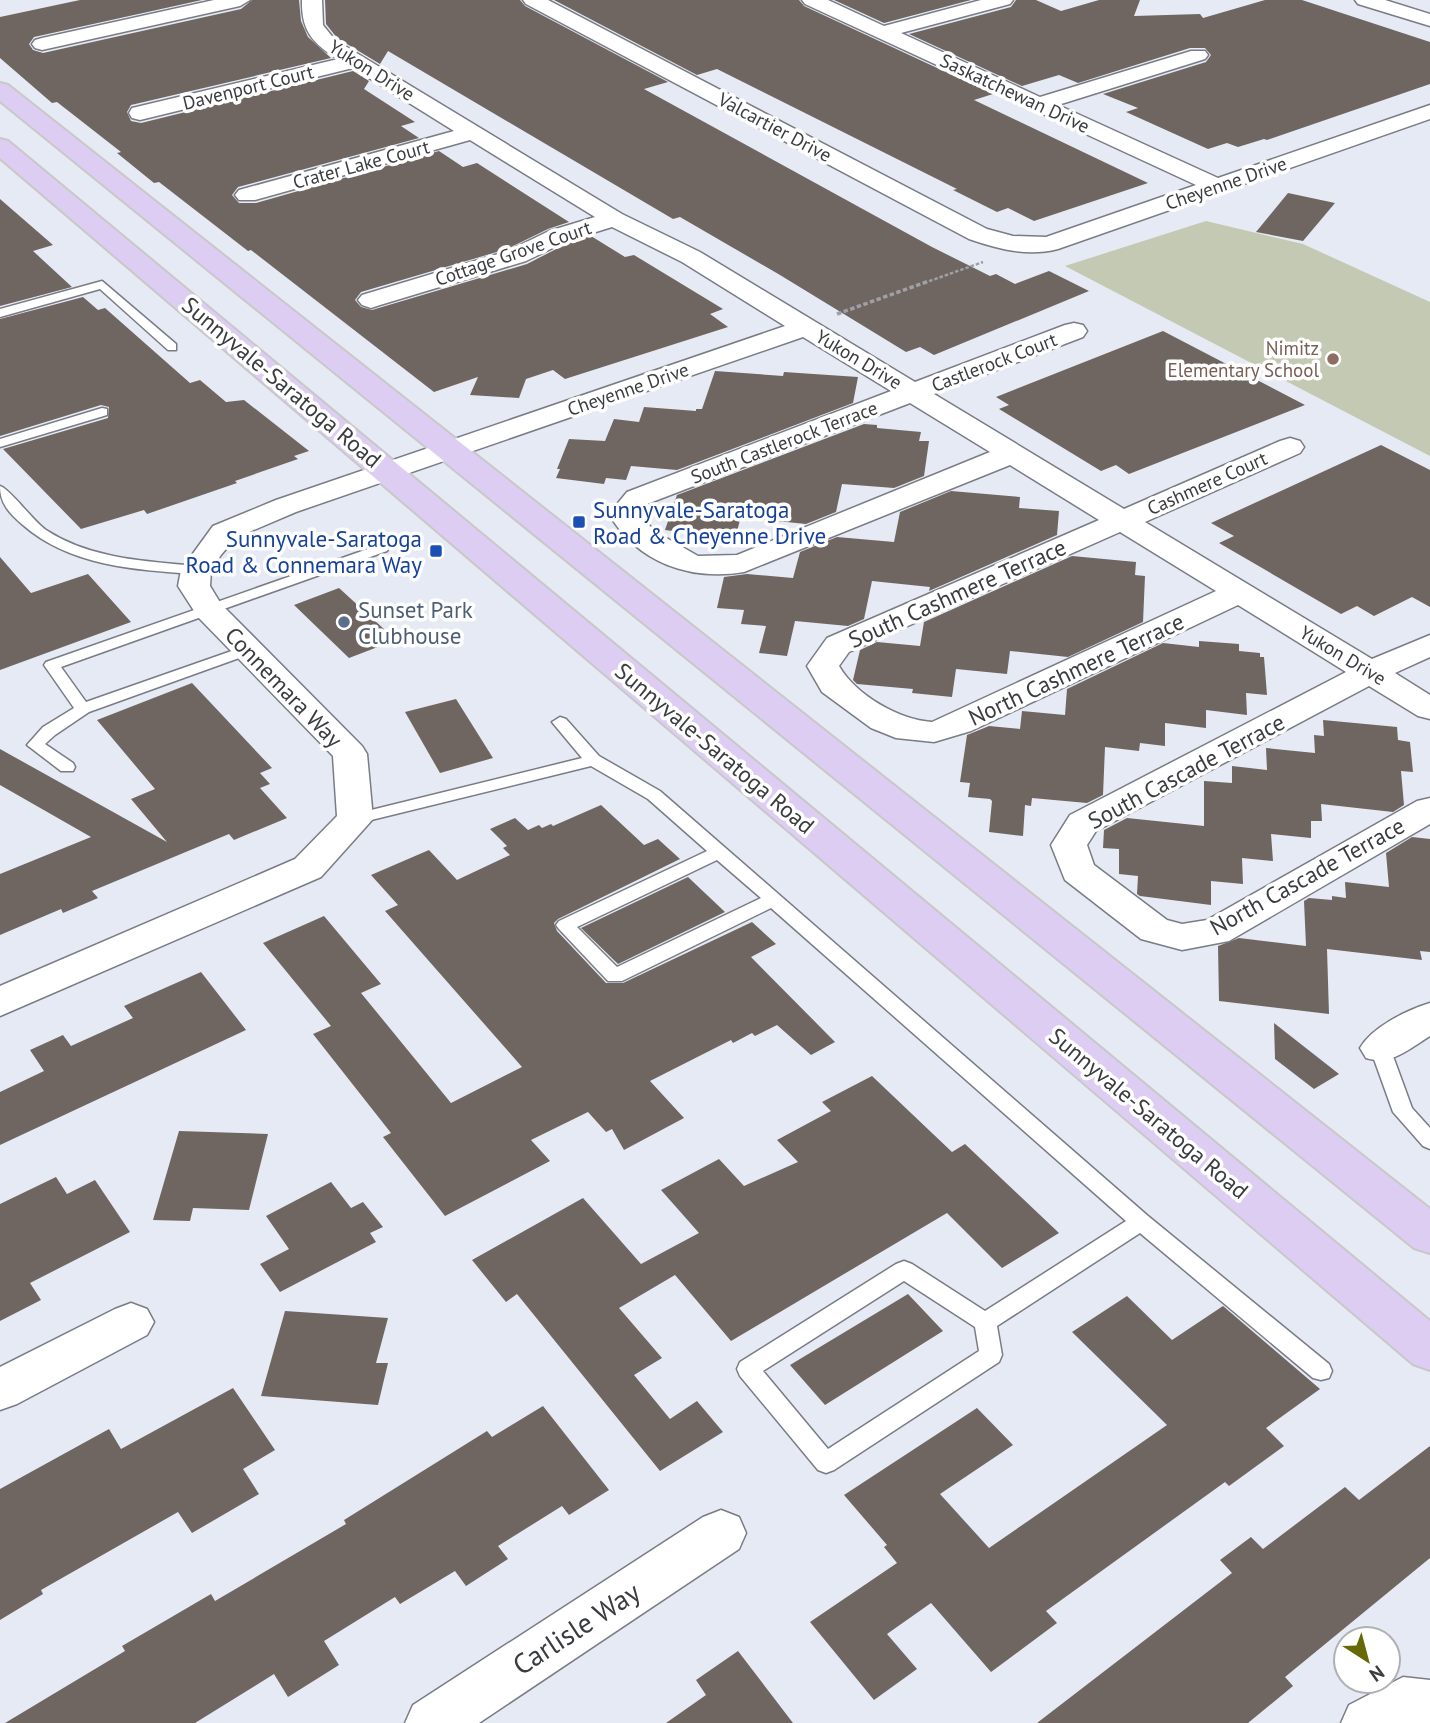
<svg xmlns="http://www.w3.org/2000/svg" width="1430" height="1723" font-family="'PT Sans',sans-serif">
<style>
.green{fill:#c3c9b2}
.building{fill:#6f6661}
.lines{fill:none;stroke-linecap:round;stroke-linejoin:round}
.lane-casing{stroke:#797c85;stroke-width:3}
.street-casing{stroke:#797c85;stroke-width:3}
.primary-casing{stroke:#c8c8c9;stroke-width:4}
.path-far1{stroke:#9da0a7;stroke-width:2.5;stroke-dasharray:3.5 2;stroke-linecap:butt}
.path{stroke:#9da0a7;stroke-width:3.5;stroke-dasharray:4.5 2.5;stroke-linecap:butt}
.lane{fill:#fff;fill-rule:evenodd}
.street{fill:#fff;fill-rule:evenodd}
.primary{fill:#ddcdf3;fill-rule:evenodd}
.education-dot{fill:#8d6e63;stroke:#fff;stroke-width:2.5}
.transit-dot{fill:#1a4fb4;stroke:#fff;stroke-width:2.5}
.service-dot{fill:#5c6f8a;stroke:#fff;stroke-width:2.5}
.labels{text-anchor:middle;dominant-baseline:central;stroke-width:7;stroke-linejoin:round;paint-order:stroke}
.far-street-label{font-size:19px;fill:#3a3c3f;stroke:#fff}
.far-education-label{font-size:19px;fill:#785e54;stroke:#fff;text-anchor:end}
.street-label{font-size:23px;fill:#3a3c3f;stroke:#fff}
.transit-label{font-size:23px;fill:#164399;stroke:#fff;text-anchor:start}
.service-label{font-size:23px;fill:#4e5e75;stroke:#fff;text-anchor:start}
.near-street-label{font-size:28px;fill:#3a3c3f;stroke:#fff}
</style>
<rect width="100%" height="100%" fill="#e6eaf4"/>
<path class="green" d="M1206,221L1303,244L1430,302V456L1065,266Z"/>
<path class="building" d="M80,0H202L34,37L29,44L33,50L43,53L241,9L252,0H299L301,21L308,37L331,58L131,105L127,112L131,121L141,123L353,71L369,81L364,89L415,122L401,126L419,138L238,187L232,195L239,203H256L439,151L463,167L477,163L569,222L548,229L507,249L361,292L355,300L361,307L372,310L527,264L568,243L591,236L625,257L634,255L723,309L710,314L728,327L565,379L553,370L526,379L519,398L470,395L478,377L434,392L251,250L248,251L159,182L154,183L117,153L121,152L57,102L52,103L0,58V17Z
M325,0H520L525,6L668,82L644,89L932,247L990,276L996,274L1015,284L1049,271L1089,291L934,355L920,347L906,352L780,275L680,217L673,219L388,51L380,64L337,38L326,24Z
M554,0H799L804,6L993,94L974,100L1148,183L1034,221L1008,208L997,212L953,190L957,189L717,69L697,75Z
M834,0H971L884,23Z
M1016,0H1036L1061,11L1099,0H1140L1134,16L1200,14L1203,18L1265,0H1302L1430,42V84L1267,140L1264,139L1238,147L1227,143L1208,149L1126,112L1138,108L1103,94L1206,62L1211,55L1205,48H1190L1078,83L1059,75L1022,86L909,34L1011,7Z
M1288,193L1335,203L1303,241L1256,232Z
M0,199L53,245L33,251L72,287L0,306Z
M83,297L98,310L105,308L190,383L200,380L226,402L244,400L309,451L294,456L298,459L235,481L237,483L147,514L144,510L81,529L3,449L108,418L109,407L101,405L0,436V319Z
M1163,331L1305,405L1129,474L1116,465L1101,471L999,409L1009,405L996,397Z
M715,371L783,376L784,372L858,377L853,403L677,470L631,466L626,480L606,478L604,484L556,478L560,469H557L569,439L605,441L614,419L639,422L644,407L696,411V409H702Z
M864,424L877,425V428L921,432L919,441H929L924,476L894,488L842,484L836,512L806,524L746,518V521L740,520L735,539L665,530L677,495Z
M1381,445L1430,470V607L1412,597L1374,616L1357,606L1341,614L1219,543L1234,536L1211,523Z
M951,491L1020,497L1019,508L1059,511L1057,535L929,591L930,587L872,581L864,619L848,626L795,621L787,656L759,653L766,626L741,624L744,610L717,608L724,577L747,574L793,578L800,552L837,537L894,542L900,512Z
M1072,556L1136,562L1135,575L1145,576L1143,622L1068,657L1010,651L1007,674L956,669L952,697L912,693L913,689L857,684L853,680L860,650L877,642L920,646L924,622Z
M0,557L31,593L88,574L131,622L0,670Z
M339,588L396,640L349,658L294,605Z
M1199,641L1239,644V651L1260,653V657H1264L1267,695L1246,693L1247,715L1206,710V728L1165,723V746L1140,743L1139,751L1105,747L1103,795L1087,803L1032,798L1031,806L1025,805L1023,836L989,832L992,801L990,799L968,797L970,783L960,782L967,735L989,726L1020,729L1022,711L1065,715L1067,689L1163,643L1199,647Z
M192,683L272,768L260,773L270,784L260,788L287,818L234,840L229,834L92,891L98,898L63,913L61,909L0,935V874L91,837L0,785V749L167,842L131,799L155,789L97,720Z
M456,699L493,758L440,773L405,712Z
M1323,720L1397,727L1398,740L1410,742L1413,772L1401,771L1404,805L1393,812L1321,804L1322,821H1311V838L1271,834L1273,861L1242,858L1243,884L1211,881V905L1140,896L1137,894L1138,876L1119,874V849L1103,848L1104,830L1127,818L1204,826V781L1232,783V766L1267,770L1266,748L1315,753L1314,735L1324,736Z
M601,805L644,845L658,839L680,859L558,919L554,923L557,931L606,983H623L752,922L776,944L751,957L835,1042L811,1055L777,1025L755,1036L752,1033L733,1043L731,1040L650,1081L684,1118L624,1150L612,1129L606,1132L588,1112L531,1140L550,1161L445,1216L383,1137L391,1133L313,1034L331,1026L263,943L324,916L381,984L361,993L451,1103L522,1067L385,911L398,905L371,875L429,850L457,880L510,855L503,848L507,846L490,829L515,818L528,830L539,825L542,828L551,824L553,826Z
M1412,837L1430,839V952L1420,951L1422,960L1327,949L1329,1014L1219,1001L1218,946L1239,938L1306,946L1304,901L1309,898L1332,900V896L1346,898L1345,882L1389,887L1386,853Z
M688,877L725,912L618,964L581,928Z
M201,972L246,1030L0,1145V1092L44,1071L30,1050L63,1035L71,1046L133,1018L124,1006Z
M1274,1023L1339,1074L1314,1089L1275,1059Z
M872,1076L952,1152L965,1144L1059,1233L1002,1268L947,1213L731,1341L675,1275L619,1308L662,1358L634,1375L670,1419L697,1401L723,1432L660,1471L517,1294L506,1302L472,1260L583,1198L641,1264L699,1233L661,1190L719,1159L744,1186L798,1162L777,1140L831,1111L822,1102Z
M179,1131L268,1134L249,1210L193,1208L190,1221L153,1220Z
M56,1177L67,1194L95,1180L130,1232L30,1283L41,1300L0,1321V1204Z
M331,1182L351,1208L363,1202L383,1227L370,1233L376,1242L280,1292L260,1264L289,1249L266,1216Z
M908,1294L943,1331L825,1405L790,1365Z
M1127,1296L1172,1340L1223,1306L1320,1389L1266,1428L1284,1446L1229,1486L1225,1482L1046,1611L1057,1623L991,1672L931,1603L887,1634L917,1669L874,1700L810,1622L897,1563L884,1547L887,1545L844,1495L977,1408L1013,1445L940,1494L989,1548L1167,1425L1072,1332Z
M285,1311L388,1318L376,1363H388L378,1405L261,1396Z
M233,1388L275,1450L243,1469L259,1494L192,1533L178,1512L41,1590L43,1594L0,1620V1489L109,1429L121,1449Z
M543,1406L609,1490L569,1515L562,1506L498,1546L508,1559L466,1586L455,1571L400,1604L395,1597L324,1641L339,1665L288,1697L274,1674L195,1723H5L125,1651L122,1646L211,1594L215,1601L346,1524L344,1520L487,1431L492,1437Z
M1430,1446V1558L1285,1677L1293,1686L1248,1723H1037L1232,1573L1220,1560L1251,1537L1263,1549L1345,1487L1359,1500Z
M738,1651L793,1723H666L706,1695L696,1680Z"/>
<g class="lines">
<defs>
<path id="lane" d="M102,281L176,344V350H168L100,289L0,317V309Z
M102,408L107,409V415L0,447V439Z
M0,486C10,489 33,521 46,530C91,559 144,561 196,566L203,570L196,574C136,570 70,566 23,525C10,514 0,504 0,486Z
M382,544L387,545L389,548L387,551L61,667L86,702L243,647L248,645L256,650L253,653L89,712L55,735L45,744L73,763L75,767L73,771H61L27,745L43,727L74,708L44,665L46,662Z
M560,717L566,719L599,756L660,791L1148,1216L1329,1364L1332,1371L1329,1378L1321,1380L1313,1378L1140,1233L997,1326L1002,1355L999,1362L834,1470L826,1473L818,1470L740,1376L737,1369L740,1362L896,1264L904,1261L912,1264L985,1311L1126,1221L771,908L622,981H608L559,929L556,925L559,921L707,851L648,799L591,766L355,824L346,819L355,814L582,758L552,722ZM717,860L761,898L617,967L577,927ZM904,1281L975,1327L979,1351L828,1449L763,1371Z
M1380,1041L1387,1043L1390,1048L1412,1108L1430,1128V1149L1423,1146L1393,1112L1370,1048L1373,1043Z"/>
<path id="street" d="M214,0H250L240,6L42,50L35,48L32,44L35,40L42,38Z
M302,0H322L323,25L335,40L622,214L700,252L915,382L1065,325L1074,323L1083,325L1087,331L1083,337L934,394L1124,509L1280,441L1290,438L1300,441L1304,447L1300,453L1145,522L1372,659L1430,635V657L1395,673L1430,695V719L1418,716L1369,686L1096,831L1087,845L1094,865L1167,920L1182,924L1207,920L1417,801L1430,798V824L1229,941L1182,950L1141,939L1065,880L1051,845L1070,815L1346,672L1238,605L971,731L934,742L896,738L871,728L822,692L807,666L827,638L1099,520L1010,465L744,572C691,581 637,563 609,514L627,492L891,391L803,337L296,512L235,538L221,555L211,570L210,586L221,604L362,746L367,754L373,819L321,877L0,1016V986L295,859L337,816L333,756L198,617L178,586L181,570L213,526L276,500L785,326L682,262L612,227L567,241L526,261L380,305L371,308L362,305L358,300L362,295L508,251L549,231L595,217L470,140L255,200H239L235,195L239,190L454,131L353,68L140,120L132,118L129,113L132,108L338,59C313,44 301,31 302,0ZM910,403L990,452L737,555L698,556L656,532L639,515L647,504ZM1120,532L1216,591L932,722C899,720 856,695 839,666L849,652Z
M523,0H548L987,229L1013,236L1046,237L1196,185L805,4L802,0H828L884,26L981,0H1013L1010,4L901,33L1040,97L1191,51H1205L1208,55L1205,59L1058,105L1218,178L1430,105V119L1058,249C1028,257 998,249 969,239L526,4Z
M1355,0H1385L1430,14V26L1358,4Z
M1430,1003V1036C1409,1049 1391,1066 1366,1058L1360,1048C1372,1027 1407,1010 1430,1003Z
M131,1303L147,1309L154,1322L147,1335L17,1404L0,1410V1367L115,1309Z
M721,1510L739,1517L746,1533L739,1549L479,1723H405L413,1705L703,1517Z
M1403,1677L1430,1680V1723H1341L1349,1705Z"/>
<path id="primary" d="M0,83L8,85L1430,1209V1253L1414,1248L0,101Z
M0,139L8,141L1430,1321V1370L1413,1364L0,158Z"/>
</defs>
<use href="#lane" class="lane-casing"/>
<use href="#street" class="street-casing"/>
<use href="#primary" class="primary-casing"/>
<path class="path-far1" d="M924,283L983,262"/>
<path class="path" d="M837,314L929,281"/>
<use href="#lane" class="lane"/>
<use href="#street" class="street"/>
<use href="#primary" class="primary"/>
</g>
<circle class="education-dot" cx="1333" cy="359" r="7"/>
<g class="transit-dot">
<rect x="572" y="515" width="14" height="14" rx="3.5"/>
<rect x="429" y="544" width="14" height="14" rx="3.5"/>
</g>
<circle class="service-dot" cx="344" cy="622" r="7"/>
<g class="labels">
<g class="far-street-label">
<text transform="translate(372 70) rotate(32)">Yukon Drive</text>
<text transform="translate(248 87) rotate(-14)">Davenport Court</text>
<text transform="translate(1015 93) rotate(25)">Saskatchewan Drive</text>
<text transform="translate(775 127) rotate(28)">Valcartier Drive</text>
<text transform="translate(361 164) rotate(-15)">Crater Lake Court</text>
<text transform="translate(1226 183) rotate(-19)">Cheyenne Drive</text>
<text transform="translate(513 253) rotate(-19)">Cottage Grove Court</text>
<text transform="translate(859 359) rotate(31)">Yukon Drive</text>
<text transform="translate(994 362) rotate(-21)">Castlerock Court</text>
<text transform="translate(628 389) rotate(-19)">Cheyenne Drive</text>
<text transform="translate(784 442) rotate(-21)">South Castlerock Terrace</text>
<text transform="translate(1207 483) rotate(-24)">Cashmere Court</text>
<text transform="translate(1343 655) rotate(31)">Yukon Drive</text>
</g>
<g class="far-education-label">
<text x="1319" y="348">Nimitz<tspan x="1319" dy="22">Elementary School</tspan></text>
</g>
<g class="street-label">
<text transform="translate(282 382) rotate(40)">Sunnyvale-Saratoga Road</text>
<text transform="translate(957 593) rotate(-24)">South Cashmere Terrace</text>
<text transform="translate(1076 669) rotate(-25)">North Cashmere Terrace</text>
<text transform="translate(284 687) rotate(46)">Connemara Way</text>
<text transform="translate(715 748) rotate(40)">Sunnyvale-Saratoga Road</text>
<text transform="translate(1186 771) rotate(-28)">South Cascade Terrace</text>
<text transform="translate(1307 876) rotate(-29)">North Cascade Terrace</text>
<text transform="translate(1149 1113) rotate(40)">Sunnyvale-Saratoga Road</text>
</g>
<g class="transit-label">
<text x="593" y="509">Sunnyvale-Saratoga<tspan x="593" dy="26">Road &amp; Cheyenne Drive</tspan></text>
<text x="422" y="538" text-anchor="end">Sunnyvale-Saratoga<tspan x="422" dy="26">Road &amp; Connemara Way</tspan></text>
</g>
<g class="service-label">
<text x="358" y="609">Sunset Park<tspan x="358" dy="26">Clubhouse</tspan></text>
</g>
<g class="near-street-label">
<text transform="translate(576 1628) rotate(-33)">Carlisle Way</text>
</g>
</g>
<g transform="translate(1367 1660) rotate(144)"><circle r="33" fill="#ffffff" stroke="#b0b1b2" stroke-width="2"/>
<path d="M0-5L12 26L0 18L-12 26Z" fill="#676907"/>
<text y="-10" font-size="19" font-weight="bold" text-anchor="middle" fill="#3a3c3f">N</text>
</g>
</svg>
